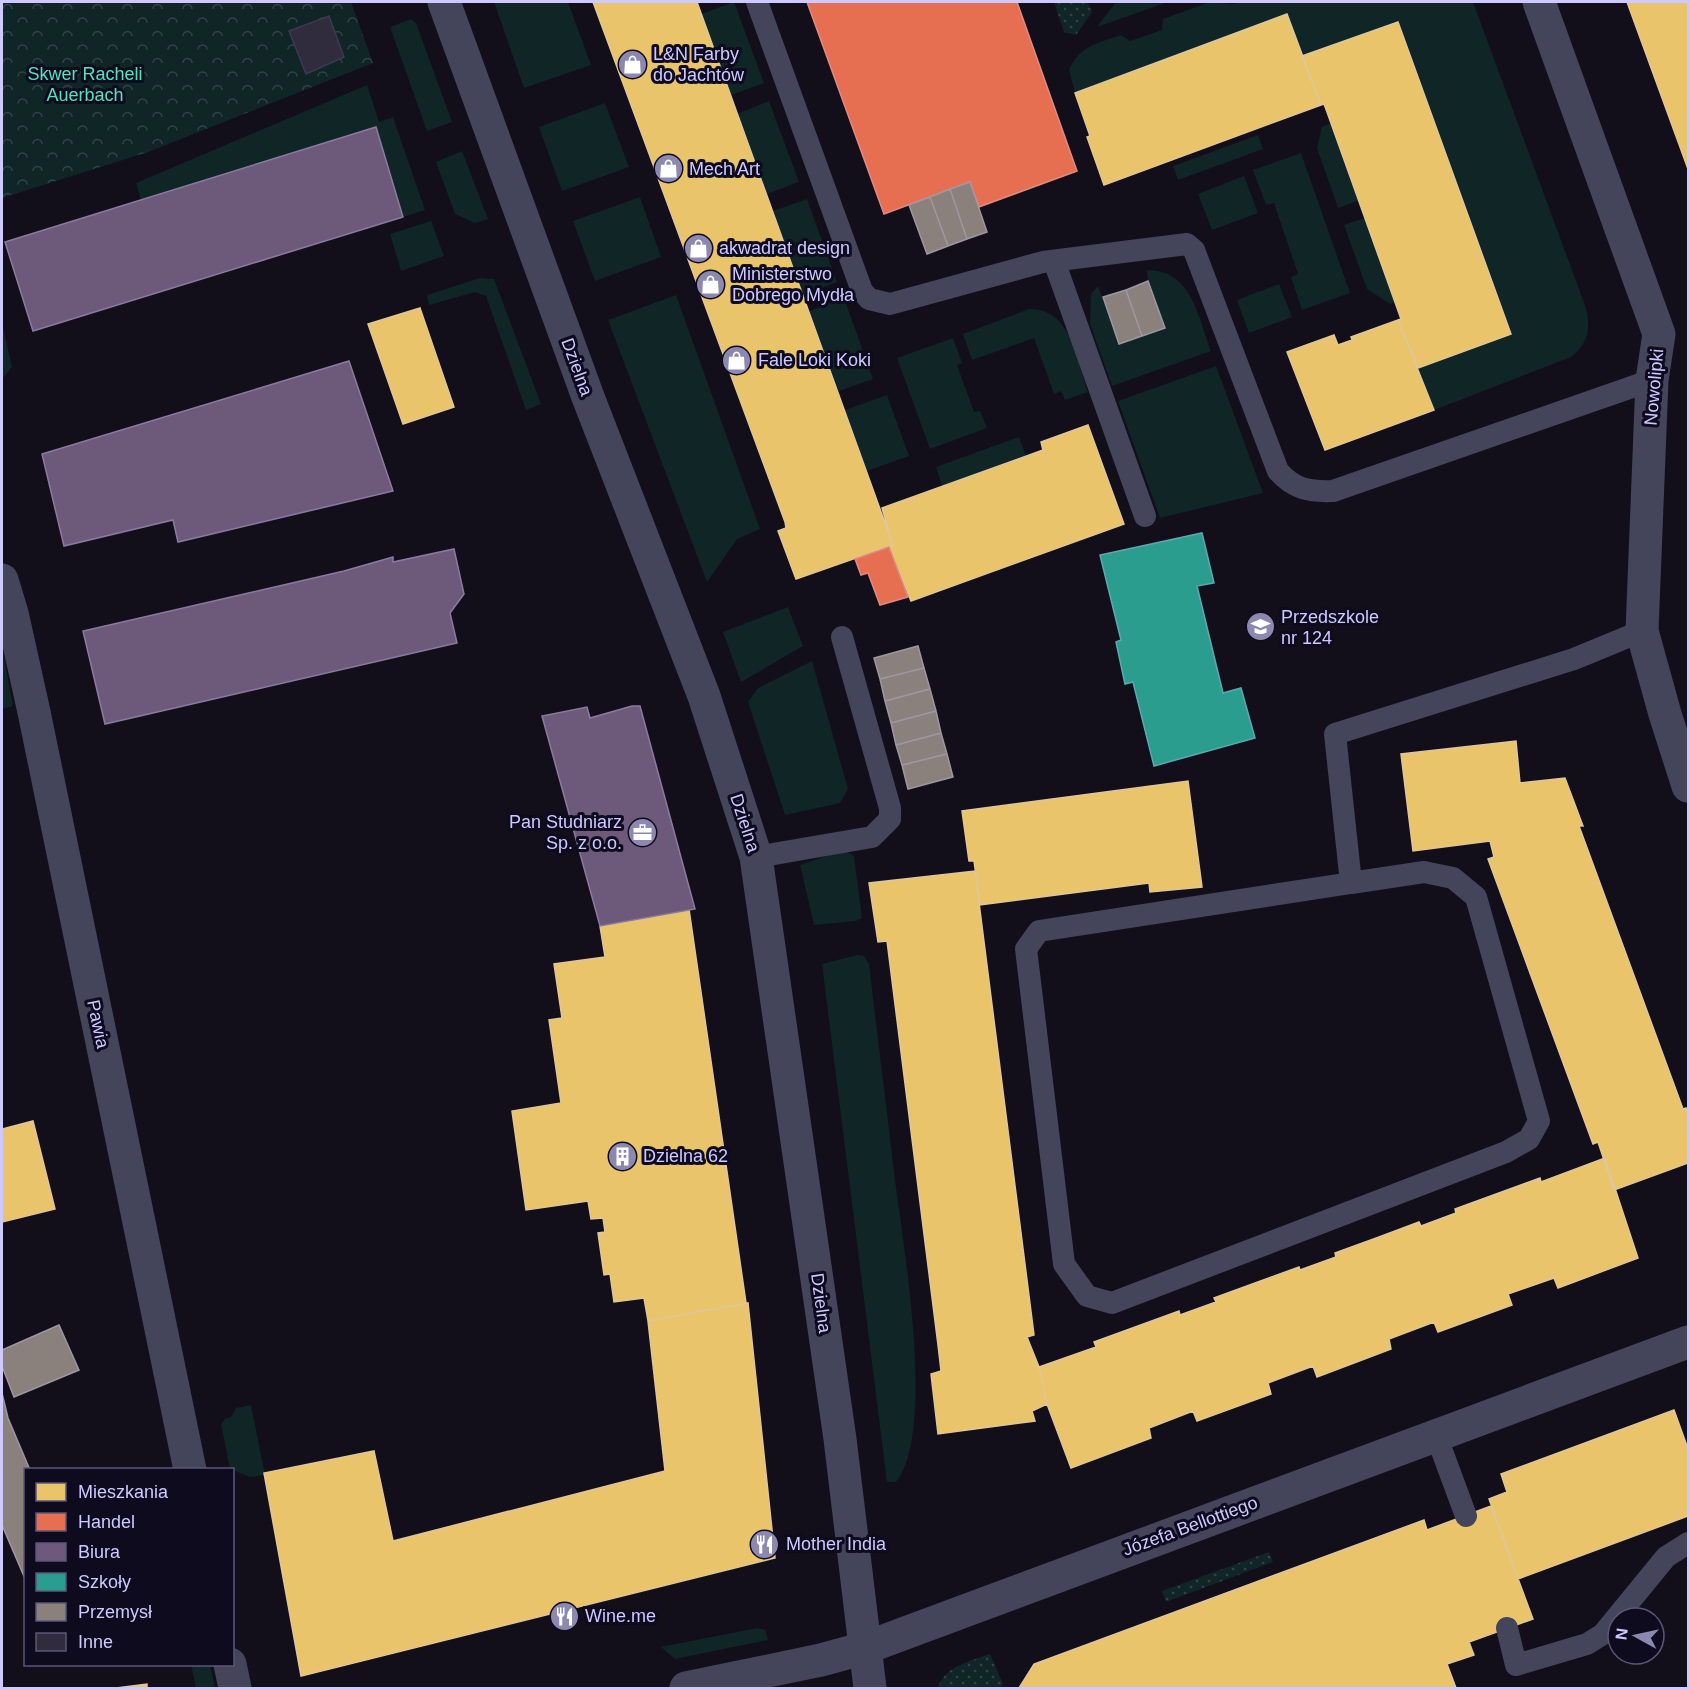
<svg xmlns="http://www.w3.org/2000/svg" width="1690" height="1690" font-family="Arial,sans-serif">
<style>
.grass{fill:#0f2526}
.park{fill:url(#park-crowns)}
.garden{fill:url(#garden-dots)}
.homes{fill:#e9c46a;stroke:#e1c697;stroke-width:1.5}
.shops{fill:#e76f51;stroke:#e08a85;stroke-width:1.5}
.offices{fill:#6d597a;stroke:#8a7ba2;stroke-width:1.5}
.schools{fill:#2a9d8f;stroke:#5baab1;stroke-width:1.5}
.industry{fill:#8a817c;stroke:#9e97a3;stroke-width:1.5}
.building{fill:#302c3e;stroke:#3d3950;stroke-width:1.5}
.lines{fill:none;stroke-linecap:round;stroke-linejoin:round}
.lane{stroke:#44445b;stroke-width:22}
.street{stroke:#44445b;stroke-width:33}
.labels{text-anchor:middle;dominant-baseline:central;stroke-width:6;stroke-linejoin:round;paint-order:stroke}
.poi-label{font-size:18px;fill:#cec9ff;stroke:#0e0b1f;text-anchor:start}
.park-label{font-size:18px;fill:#51e3bc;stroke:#0e0b1f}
.street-label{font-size:18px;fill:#cec9ff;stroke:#0e0b1f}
</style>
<defs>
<pattern id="park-crowns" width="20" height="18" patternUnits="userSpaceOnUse" patternTransform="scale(1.5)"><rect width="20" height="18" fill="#0f2526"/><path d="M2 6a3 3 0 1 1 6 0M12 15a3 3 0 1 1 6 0" fill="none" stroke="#314347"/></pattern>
<pattern id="garden-dots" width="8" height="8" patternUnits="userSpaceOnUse" patternTransform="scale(1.5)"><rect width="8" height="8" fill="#0f2526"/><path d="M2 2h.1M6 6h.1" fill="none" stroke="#314347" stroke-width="1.8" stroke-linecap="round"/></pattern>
</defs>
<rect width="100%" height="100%" fill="#120f1a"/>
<path class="grass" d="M494,2H568L591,65L524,88Z
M734,2L764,83L731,95L701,14Z
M1116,2H1168L1097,27Z
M1210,2L1234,4L1240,2H1473L1586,308C1591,329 1588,344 1571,357L1434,410L1418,368L1511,334L1398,22L1302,56L1287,14L1075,93L1069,70C1079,46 1098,43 1121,35L1130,41L1162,30L1163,19Z
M411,19L416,23L452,122L427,131L390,27Z
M367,85L379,122L393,117L425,210L403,217L375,127L141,200L136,183Z
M769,101L799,182L767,194L737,114Z
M605,103L629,167L562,191L539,127Z
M1331,123L1358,201L1338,208L1317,148L1322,127Z
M1258,135L1263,149L1178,180L1173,166Z
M462,151L488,219L475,223L455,214L436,162Z
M1301,153L1350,293L1302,310L1291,277L1298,274L1274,203L1266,205L1253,170Z
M1244,176L1258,213L1212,230L1198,194Z
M640,197L661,257L595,281L573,221Z
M807,199L837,282L804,295L773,211Z
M1365,218L1395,302L1390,304L1367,289L1344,225Z
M431,221L444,256L401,271L390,234Z
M1147,270C1192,270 1198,317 1211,351L1112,386L1090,324L1091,294L1098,286L1120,344L1164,328L1148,281Z
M480,278L494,279L541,404L526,410L486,296L475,292L429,305L427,295Z
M1279,284L1292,317L1249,333L1237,300Z
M676,295L760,529L737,539L707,582L608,320Z
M844,298L873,379L839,391L809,311Z
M1029,309C1071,308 1077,360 1088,392L1065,400L1061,391L1054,394L1034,338L972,360L963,334Z
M2,323L12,367L2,379Z
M953,338L962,363L957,365L974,412L980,411L987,428L930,449L897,358Z
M1216,366L1263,493L1160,518L1118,401Z
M887,395L909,456L867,471L845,410Z
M1019,437L1026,456L942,486L936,467Z
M788,607L803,646L741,682L723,632Z
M2,646L13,706L2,709Z
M812,661L848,789L840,803L785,815L748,702L758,688Z
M844,850L854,856L862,918L856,921L814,925L800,865Z
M857,955L864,956L869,964C877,1033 886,1102 894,1172C902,1238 937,1431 896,1482H887L822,964Z
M251,1405L265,1475L250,1477L230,1469L221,1424L225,1419L231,1417L236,1408Z
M757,1628L765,1630L768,1640L675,1659L661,1647Z
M191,1665H210L215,1688H196Z"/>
<path class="park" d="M2,2H351L373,63L148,152L2,198Z"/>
<path class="garden" d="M1054,2H1088L1092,12L1076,35L1064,32Z
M1269,1552L1273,1562L1166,1602L1162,1591Z
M990,1654L1003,1684L1001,1688H938C944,1666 971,1661 990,1654Z"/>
<path class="homes" d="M593,2H697L893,545L796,579L778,531L786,528L785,522Z
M1627,2H1688V169Z
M1287,14L1321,105L1104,185L1087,137L1090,136L1075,93Z
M1398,22L1511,334L1418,368L1398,320L1401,319L1327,112L1324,104L1321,105L1302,56Z
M420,308L454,407L403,424L368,324Z
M1398,320L1434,410L1325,450L1287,352L1334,335L1338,345L1352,340L1351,337Z
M1088,425L1124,524L911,601L889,547L893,545L882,508L1043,450L1041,442Z
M1516,741L1520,783L1565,778L1583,826H1579L1643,1000L1683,1109L1686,1108L1688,1115V1163L1614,1190L1598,1142L1593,1144L1488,859L1494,857L1490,841L1413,851L1401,754Z
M1188,781L1202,887L1150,892L1149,883L980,905L974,861H969L962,811Z
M975,871L1034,1335L1027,1337L1039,1367L1047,1404L1032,1411L1035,1421L938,1434L931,1374L941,1371L938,1345L887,941L878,942L869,883Z
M689,909L746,1303L648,1321L644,1298L614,1302L610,1274L604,1275L598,1233L605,1232L603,1218L591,1219L588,1201L526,1210L512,1111L561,1103L549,1020L562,1018L554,964L605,957L600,926Z
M33,1121L55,1209L2,1222V1129Z
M1605,1158L1638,1258L1558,1288L1554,1278L1508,1294L1512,1305L1438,1332L1434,1322L1389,1339L1391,1349L1317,1377L1313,1366L1268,1383L1271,1394L1197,1421L1193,1411L1149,1428L1151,1438L1071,1468L1047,1404L1039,1367L1096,1347L1094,1342L1179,1311L1180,1315L1216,1302L1214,1298L1299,1267L1300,1270L1336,1257L1335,1253L1379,1237L1419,1222L1421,1226L1456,1213L1455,1209L1540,1178L1541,1182Z
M748,1303L775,1558L301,1676L264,1473L374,1451L393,1541L665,1471L648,1321Z
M1674,1410L1688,1449V1516L1518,1579L1489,1499L1507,1492L1501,1474Z
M1491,1506L1533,1619L1469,1642L1474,1655L1447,1664L1456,1688H1019L1034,1664L1424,1520L1427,1530Z
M147,1684V1688H116Z"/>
<path class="shops" d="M807,2H1017L1077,171L979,207L970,182L884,214Z
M889,547L908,597L880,605L868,573L861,575L855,559Z"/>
<path class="offices" d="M376,127L403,217L33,331L5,242Z
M349,361L393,491L178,542L173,520L64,546L42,454Z
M454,549L464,594L450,613L457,643L105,724L83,631L344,571L393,557V562Z
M632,706H640L695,909L600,926L542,716L587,707L590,718Z"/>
<path class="schools" d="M1202,533L1214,583L1197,586L1223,693L1241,688L1255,738L1154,766L1133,682L1125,684L1116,642L1121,640L1100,555Z"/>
<path class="industry" d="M970,182L987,232L967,239L950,189Z
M950,189L967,239L948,246L930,197Z
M930,197L948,246L927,254L909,205Z
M1148,281L1165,328L1142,336L1126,290Z
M1126,290L1142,336L1119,344L1103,297Z
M918,646L924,668L880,679L874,658Z
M924,668L930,689L885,701L880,679Z
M930,689L936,711L891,723L885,701Z
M936,711L941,733L896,745L891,723Z
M941,733L947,754L902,765L896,745Z
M947,754L953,777L908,789L902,765Z
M59,1325L79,1370L14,1397L2,1366V1350Z
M2,1393L8,1418L30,1470H26V1581L2,1525Z"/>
<path class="building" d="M329,16L344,57L306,74L289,31Z"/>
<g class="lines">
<path class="lane" d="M757,2L862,291L869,299L890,304L1043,262L1187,244L1194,250L1278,471C1294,489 1309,492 1333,491L1652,380
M1054,261L1145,516
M756,857L872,837L890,819V808L842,637
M1351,883L1039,931L1026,949L1064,1264L1087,1296L1112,1303L1506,1152L1529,1139L1539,1121L1476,897L1453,878L1424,872L1351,883L1335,734L1574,659L1642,631
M1436,1435L1466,1516
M1507,1628L1516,1665L1587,1644L1603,1634L1666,1557L1688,1543"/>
<path class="street" d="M444,2L588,397L704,696L756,857L840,1439L870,1688
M1539,2L1659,334L1652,380L1642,631L1665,714L1688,786
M2,580L12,613L34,712L190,1470
M230,1664L235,1688
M686,1688L821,1660L865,1648L1688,1342"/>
</g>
<defs>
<symbol id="shop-disc" viewBox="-11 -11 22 22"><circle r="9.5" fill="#8c88af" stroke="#0e0b1f"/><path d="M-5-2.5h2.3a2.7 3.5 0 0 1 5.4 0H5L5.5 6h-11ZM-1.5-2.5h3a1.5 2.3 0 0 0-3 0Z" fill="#fff"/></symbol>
<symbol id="school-disc" viewBox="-11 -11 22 22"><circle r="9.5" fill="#8c88af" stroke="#0e0b1f"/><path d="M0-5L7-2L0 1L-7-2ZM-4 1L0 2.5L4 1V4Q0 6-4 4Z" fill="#fff"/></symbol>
<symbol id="office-disc" viewBox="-11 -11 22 22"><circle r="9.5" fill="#8c88af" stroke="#0e0b1f"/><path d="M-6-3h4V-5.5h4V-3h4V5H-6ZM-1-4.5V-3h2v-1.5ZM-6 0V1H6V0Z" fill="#fff"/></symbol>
<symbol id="building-disc" viewBox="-11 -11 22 22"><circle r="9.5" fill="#8c88af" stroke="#0e0b1f"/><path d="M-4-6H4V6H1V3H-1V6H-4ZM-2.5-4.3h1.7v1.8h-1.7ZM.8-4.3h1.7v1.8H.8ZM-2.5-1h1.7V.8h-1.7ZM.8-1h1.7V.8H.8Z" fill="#fff"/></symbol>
<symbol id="restaurant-disc" viewBox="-11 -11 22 22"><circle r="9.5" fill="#8c88af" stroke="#0e0b1f"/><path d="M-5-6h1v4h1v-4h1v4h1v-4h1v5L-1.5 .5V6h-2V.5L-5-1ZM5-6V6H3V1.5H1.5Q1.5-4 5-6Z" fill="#fff"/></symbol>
</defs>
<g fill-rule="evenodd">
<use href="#shop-disc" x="616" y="48" width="33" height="33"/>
<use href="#shop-disc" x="652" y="152" width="33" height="33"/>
<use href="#shop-disc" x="682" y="232" width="33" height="33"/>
<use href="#shop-disc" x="694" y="268" width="33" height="33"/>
<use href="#shop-disc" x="720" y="344" width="33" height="33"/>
<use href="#school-disc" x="1244" y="610" width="33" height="33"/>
<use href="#office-disc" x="626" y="816" width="33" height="33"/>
<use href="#building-disc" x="606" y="1140" width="33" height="33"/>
<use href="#restaurant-disc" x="748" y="1528" width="33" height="33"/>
<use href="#restaurant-disc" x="548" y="1600" width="33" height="33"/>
</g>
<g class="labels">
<g class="poi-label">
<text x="653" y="54">L&amp;N Farby<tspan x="653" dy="21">do Jachtów</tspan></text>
<text x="689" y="169">Mech Art</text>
<text x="719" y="248">akwadrat design</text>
<text x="732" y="274">Ministerstwo<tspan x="732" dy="21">Dobrego Mydła</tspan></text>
<text x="758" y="360">Fale Loki Koki</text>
<text x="1281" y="617">Przedszkole<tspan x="1281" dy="21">nr 124</tspan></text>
<text x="622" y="822" text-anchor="end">Pan Studniarz<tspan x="622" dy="21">Sp. z o.o.</tspan></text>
<text x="643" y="1156">Dzielna 62</text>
<text x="786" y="1544">Mother India</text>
<text x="585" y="1616">Wine.me</text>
</g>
<g class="park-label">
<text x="85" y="74">Skwer Racheli<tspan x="85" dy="21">Auerbach</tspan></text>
</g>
<g class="street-label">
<text transform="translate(577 367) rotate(70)">Dzielna</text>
<text transform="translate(1654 387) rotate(-85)">Nowolipki</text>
<text transform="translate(745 823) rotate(72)">Dzielna</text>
<text transform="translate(98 1024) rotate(78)">Pawia</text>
<text transform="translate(821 1303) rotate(82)">Dzielna</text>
<text transform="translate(1190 1526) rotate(-20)">Józefa Bellottiego</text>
</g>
</g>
<rect width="1690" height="1690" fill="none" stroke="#cec9ff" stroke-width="6"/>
<rect x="24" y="1468" width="210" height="198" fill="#0e0b1f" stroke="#5b5779" stroke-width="1.5"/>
<rect x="36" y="1483" width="30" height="18" fill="#e9c46a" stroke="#5b5779" stroke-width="1.5"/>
<text x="78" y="1498" font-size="18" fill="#cec9ff">Mieszkania</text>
<rect x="36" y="1513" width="30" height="18" fill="#e76f51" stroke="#5b5779" stroke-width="1.5"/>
<text x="78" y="1528" font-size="18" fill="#cec9ff">Handel</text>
<rect x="36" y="1543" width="30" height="18" fill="#6d597a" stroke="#5b5779" stroke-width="1.5"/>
<text x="78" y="1558" font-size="18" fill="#cec9ff">Biura</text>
<rect x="36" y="1573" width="30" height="18" fill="#2a9d8f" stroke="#5b5779" stroke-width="1.5"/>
<text x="78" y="1588" font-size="18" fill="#cec9ff">Szkoły</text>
<rect x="36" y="1603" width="30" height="18" fill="#8a817c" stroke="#5b5779" stroke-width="1.5"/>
<text x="78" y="1618" font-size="18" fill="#cec9ff">Przemysł</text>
<rect x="36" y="1633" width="30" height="18" fill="#302c3e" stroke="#5b5779" stroke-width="1.5"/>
<text x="78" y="1648" font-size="18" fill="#cec9ff">Inne</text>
<g transform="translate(1636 1636) rotate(278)"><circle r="28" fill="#0e0b1f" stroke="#5b5779" stroke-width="1.5"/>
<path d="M0-4.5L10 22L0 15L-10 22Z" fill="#8c88af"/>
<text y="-9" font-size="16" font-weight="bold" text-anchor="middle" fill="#cec9ff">N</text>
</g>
</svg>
